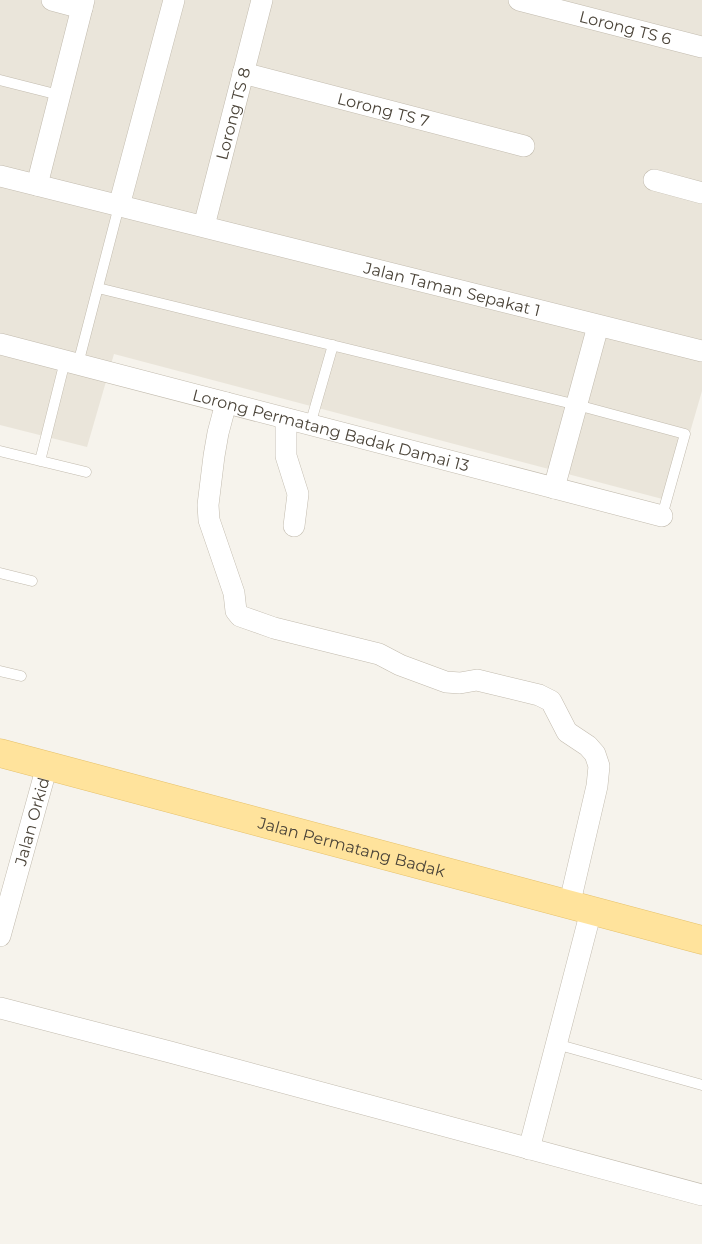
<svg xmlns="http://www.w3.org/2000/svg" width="702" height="1244" font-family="Montserrat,sans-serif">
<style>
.residential{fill:#eae5da}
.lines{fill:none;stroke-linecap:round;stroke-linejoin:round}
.lane-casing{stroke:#c2bbae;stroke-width:11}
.street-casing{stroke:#c2bbae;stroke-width:22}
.primary-casing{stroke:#e6c16a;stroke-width:29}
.lane{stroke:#fff;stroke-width:10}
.street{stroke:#fff;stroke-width:21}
.primary{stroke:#ffe39c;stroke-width:28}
.labels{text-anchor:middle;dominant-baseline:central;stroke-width:5;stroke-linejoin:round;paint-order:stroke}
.street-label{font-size:16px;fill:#4b4439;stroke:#fff}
</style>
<rect width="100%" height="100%" fill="#f6f3ec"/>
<path class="residential" d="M0,0H702V391L670,501L114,354L87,447L0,425Z"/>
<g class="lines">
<defs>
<path id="lane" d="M0,80L59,95
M98,288L577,405L685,434L662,516
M78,364L119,206
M310,425L333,345
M0,451L86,472
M40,461L65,361
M0,573L32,581
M0,671L21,676
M556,1044L702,1085"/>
<g id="street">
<path d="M52,0L82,8"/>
<path id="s1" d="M519,0L702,47"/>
<path id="s2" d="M243,73L524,146"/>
<path id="s3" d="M0,176L702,351"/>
<path d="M654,180L702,193"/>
<path d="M37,185L84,0"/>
<path d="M119,206L174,0"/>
<path id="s4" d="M204,226L262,0"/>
<path id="s5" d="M0,344L662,516"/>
<path d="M226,403L218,433L214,456L208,505L209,520L234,593L236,611L240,616L274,628L379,654L400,665L446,682L460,683L477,680L539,695L551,701L567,732L588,746L595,754L599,766L597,786L569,906"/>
<path d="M286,419V456L298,494L294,526"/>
<path d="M554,488L598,326"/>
<path id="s6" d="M0,936L47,766"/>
<path d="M0,1008L170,1052L702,1195"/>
<path d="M529,1149L591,911"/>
</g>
<g id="primary">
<path id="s7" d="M0,753L702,940"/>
</g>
</defs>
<use href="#lane" class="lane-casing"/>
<use href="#street" class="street-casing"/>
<use href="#primary" class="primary-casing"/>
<use href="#lane" class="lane"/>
<use href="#street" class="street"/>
<use href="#primary" class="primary"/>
</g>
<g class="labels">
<g class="street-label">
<text stroke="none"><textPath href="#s1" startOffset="110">Lorong TS 6</textPath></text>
<text stroke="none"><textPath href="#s2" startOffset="145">Lorong TS 7</textPath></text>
<text stroke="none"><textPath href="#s4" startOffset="116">Lorong TS 8</textPath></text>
<text stroke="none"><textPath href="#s3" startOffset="466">Jalan Taman Sepakat 1</textPath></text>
<text stroke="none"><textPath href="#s5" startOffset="342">Lorong Permatang Badak Damai 13</textPath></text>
<text stroke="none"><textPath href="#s6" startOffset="119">Jalan Orkid</textPath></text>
<text stroke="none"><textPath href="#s7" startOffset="364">Jalan Permatang Badak</textPath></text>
</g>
</g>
</svg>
